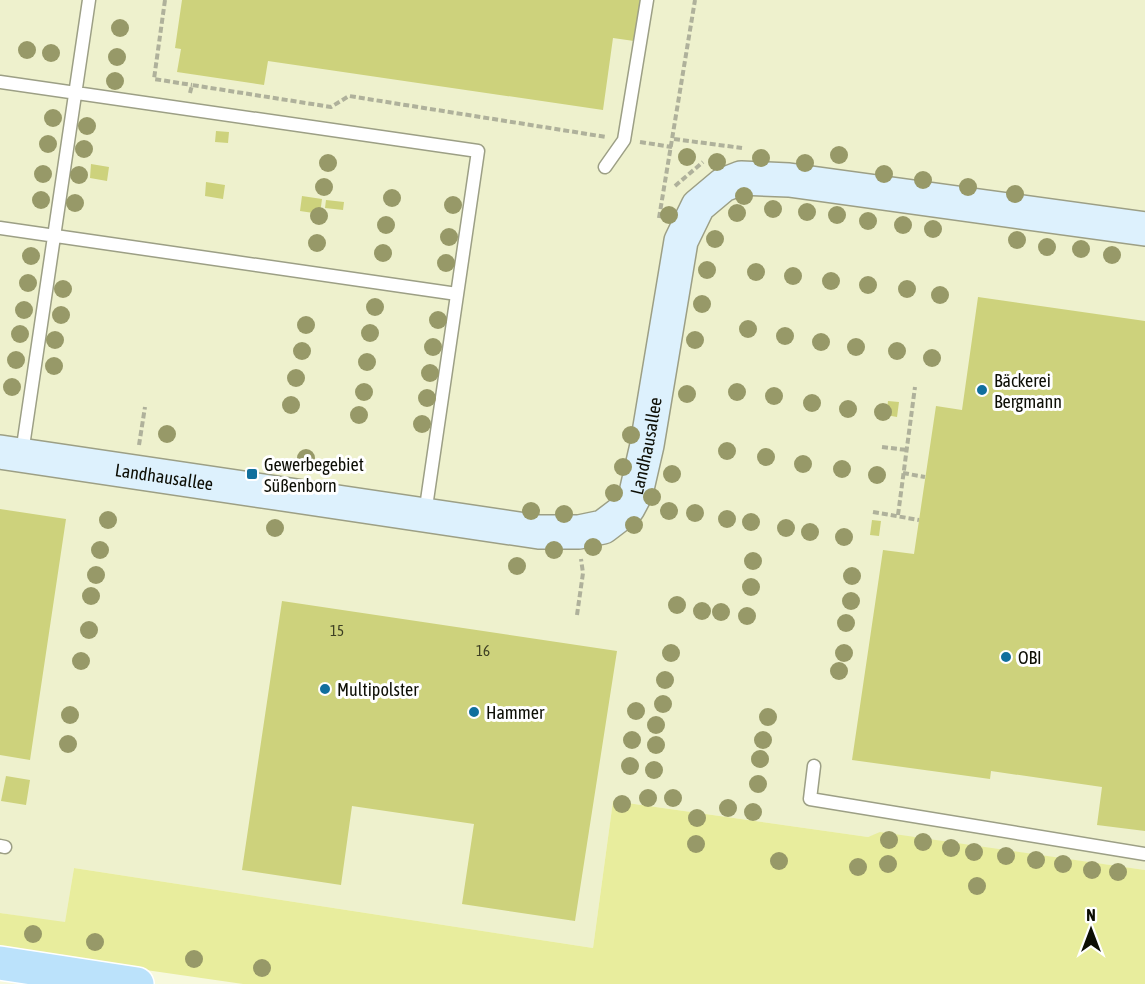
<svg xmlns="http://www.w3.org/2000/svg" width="1145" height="984" font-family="'Asap Condensed',sans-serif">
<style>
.built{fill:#eef1cd}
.grass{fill:#e8ed9d}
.building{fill:#cdd27c}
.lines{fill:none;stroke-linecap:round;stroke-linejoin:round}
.lane-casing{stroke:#9c9f85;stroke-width:15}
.secondary-casing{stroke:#9c9f85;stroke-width:36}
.primary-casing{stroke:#fff;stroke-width:36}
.path{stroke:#afb19b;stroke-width:4;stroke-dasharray:6 3;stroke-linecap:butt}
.lane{stroke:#fff;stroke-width:12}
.secondary{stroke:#ddf1fd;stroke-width:33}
.primary{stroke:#bbe2fb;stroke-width:33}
.tree{fill:#979968}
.poi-dot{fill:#106f9d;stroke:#fff;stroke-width:2}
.labels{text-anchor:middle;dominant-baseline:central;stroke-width:6;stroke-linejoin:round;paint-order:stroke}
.number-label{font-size:15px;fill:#3d3f23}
.poi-label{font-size:18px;fill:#0d0e05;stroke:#fff;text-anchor:start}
.street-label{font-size:18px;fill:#0d0e05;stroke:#fff}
</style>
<rect width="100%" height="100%" fill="#f7f9de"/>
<path class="built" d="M0,0H1145V870L880,833L868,837L613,801L593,948L74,868L65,923L0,913Z"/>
<path class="grass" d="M613,801L868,837L880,832L1145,870V984H243L0,949V913L65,922L74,868L593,948Z"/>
<path class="building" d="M182,0H640L634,41L613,38L603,110L268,61L264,85L177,72L181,49L175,48Z
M216,131L229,132L228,143L215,142Z
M91,164L109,167L107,181L90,178Z
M206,182L225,185L223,199L205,196Z
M302,196L322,199L320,214L300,211Z
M326,200L344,202L343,210L325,208Z
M978,297L1145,321V831L1097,825L1102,787L991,771L990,779L852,760L883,550L914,554L936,406L962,410Z
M888,401L899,402L897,417L886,415Z
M0,509L66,519L30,760L0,755Z
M872,520L881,521L879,536L870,535Z
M282,601L617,651L575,921L462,904L474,824L352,806L341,885L242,870Z
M6,776L30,780L26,805L1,801Z"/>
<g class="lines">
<defs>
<path id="lane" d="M0,82L478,151L425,514
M605,167L624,140L647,0
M0,228L457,294
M22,453L89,0
M814,766L810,799L1145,854
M0,846L5,847"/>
<g id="secondary">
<path id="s1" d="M0,452L539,532H579L603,527L628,508L636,493L647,445L681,241L698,206L723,185L741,178L789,180L1145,229"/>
</g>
<path id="primary" d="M0,963L137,984"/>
</defs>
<use href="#lane" class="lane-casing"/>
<use href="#secondary" class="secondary-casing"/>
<use href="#primary" class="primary-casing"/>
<path class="path" d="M165,0L154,79L192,85
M190,93L192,85L331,107L349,96L606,137
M674,139L742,148
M640,142L672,147
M675,186L703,162
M659,218L695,0
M139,445L145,407
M882,447L907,450
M903,473L925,477
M873,512L919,520
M898,515L915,387
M577,615L583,573L581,559"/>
<use href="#lane" class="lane"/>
<use href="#secondary" class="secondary"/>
<use href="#primary" class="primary"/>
</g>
<g class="tree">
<circle cx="120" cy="28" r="9"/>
<circle cx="27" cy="50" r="9"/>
<circle cx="51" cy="53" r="9"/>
<circle cx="117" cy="57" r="9"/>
<circle cx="115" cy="81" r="9"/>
<circle cx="53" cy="118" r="9"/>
<circle cx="87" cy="126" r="9"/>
<circle cx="48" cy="144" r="9"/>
<circle cx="84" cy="149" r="9"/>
<circle cx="839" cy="155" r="9"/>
<circle cx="687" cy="157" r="9"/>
<circle cx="761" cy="158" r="9"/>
<circle cx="717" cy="162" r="9"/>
<circle cx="328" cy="163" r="9"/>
<circle cx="805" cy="163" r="9"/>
<circle cx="43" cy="174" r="9"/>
<circle cx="884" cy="174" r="9"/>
<circle cx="79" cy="175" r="9"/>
<circle cx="923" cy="180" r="9"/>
<circle cx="324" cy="187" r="9"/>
<circle cx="968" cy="187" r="9"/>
<circle cx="1015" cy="194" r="9"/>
<circle cx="744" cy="196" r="9"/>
<circle cx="392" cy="198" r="9"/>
<circle cx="41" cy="200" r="9"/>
<circle cx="75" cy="203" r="9"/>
<circle cx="453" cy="205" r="9"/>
<circle cx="773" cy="209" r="9"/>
<circle cx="807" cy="212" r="9"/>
<circle cx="737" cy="213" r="9"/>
<circle cx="669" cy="215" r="9"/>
<circle cx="837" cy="215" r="9"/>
<circle cx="319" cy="216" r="9"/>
<circle cx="868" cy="221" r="9"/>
<circle cx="386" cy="225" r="9"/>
<circle cx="903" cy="225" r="9"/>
<circle cx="933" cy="229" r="9"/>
<circle cx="449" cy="237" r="9"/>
<circle cx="715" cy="239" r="9"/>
<circle cx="1017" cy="240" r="9"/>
<circle cx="317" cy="243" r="9"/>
<circle cx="1047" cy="247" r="9"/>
<circle cx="1081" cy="249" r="9"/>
<circle cx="383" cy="253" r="9"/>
<circle cx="1112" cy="255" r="9"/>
<circle cx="31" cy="256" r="9"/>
<circle cx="446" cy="263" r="9"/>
<circle cx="707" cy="270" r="9"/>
<circle cx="756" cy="272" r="9"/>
<circle cx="793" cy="276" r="9"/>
<circle cx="831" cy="281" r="9"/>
<circle cx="28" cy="283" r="9"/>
<circle cx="868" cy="285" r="9"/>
<circle cx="63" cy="289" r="9"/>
<circle cx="907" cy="289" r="9"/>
<circle cx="940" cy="295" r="9"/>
<circle cx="702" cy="304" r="9"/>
<circle cx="375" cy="307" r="9"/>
<circle cx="24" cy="310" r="9"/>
<circle cx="61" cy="315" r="9"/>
<circle cx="438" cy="320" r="9"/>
<circle cx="306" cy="325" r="9"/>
<circle cx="748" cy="329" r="9"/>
<circle cx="370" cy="333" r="9"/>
<circle cx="20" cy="334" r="9"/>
<circle cx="785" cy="336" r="9"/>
<circle cx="55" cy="340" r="9"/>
<circle cx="695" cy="340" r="9"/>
<circle cx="821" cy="342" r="9"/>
<circle cx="433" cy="347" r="9"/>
<circle cx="856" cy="347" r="9"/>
<circle cx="302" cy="351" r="9"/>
<circle cx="897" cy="351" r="9"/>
<circle cx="932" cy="358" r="9"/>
<circle cx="16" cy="360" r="9"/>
<circle cx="367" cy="362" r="9"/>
<circle cx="54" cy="366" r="9"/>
<circle cx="430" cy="373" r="9"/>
<circle cx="296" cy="378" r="9"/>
<circle cx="12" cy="387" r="9"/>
<circle cx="364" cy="392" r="9"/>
<circle cx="737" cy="392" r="9"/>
<circle cx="687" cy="394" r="9"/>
<circle cx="774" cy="396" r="9"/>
<circle cx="427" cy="398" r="9"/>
<circle cx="812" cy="403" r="9"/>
<circle cx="291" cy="405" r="9"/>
<circle cx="848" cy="409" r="9"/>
<circle cx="883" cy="412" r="9"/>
<circle cx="359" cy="415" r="9"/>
<circle cx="422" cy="424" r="9"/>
<circle cx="167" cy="434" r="9"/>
<circle cx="631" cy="435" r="9"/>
<circle cx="727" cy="451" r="9"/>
<circle cx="766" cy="457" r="9"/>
<circle cx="306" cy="458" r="9"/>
<circle cx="803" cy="464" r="9"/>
<circle cx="623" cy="467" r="9"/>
<circle cx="842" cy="469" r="9"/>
<circle cx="672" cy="474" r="9"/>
<circle cx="877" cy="475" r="9"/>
<circle cx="614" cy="493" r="9"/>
<circle cx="652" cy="497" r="9"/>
<circle cx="531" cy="511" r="9"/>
<circle cx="669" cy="511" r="9"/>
<circle cx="695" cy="513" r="9"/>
<circle cx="564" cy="514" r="9"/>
<circle cx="727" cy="519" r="9"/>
<circle cx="108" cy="520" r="9"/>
<circle cx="751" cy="522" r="9"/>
<circle cx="634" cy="525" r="9"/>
<circle cx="275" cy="528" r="9"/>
<circle cx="786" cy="528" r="9"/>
<circle cx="810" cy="532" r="9"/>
<circle cx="844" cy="537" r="9"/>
<circle cx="593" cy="547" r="9"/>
<circle cx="100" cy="550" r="9"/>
<circle cx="554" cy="550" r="9"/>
<circle cx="753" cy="561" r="9"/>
<circle cx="517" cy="566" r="9"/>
<circle cx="96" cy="575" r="9"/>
<circle cx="852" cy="576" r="9"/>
<circle cx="751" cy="587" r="9"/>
<circle cx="91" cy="596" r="9"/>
<circle cx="851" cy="601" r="9"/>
<circle cx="677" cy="605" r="9"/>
<circle cx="702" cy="611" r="9"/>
<circle cx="721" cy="612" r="9"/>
<circle cx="747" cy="616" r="9"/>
<circle cx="846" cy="623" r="9"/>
<circle cx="89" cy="630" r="9"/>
<circle cx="671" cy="653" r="9"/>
<circle cx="844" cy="653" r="9"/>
<circle cx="81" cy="661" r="9"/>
<circle cx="839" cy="671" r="9"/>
<circle cx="665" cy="680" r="9"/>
<circle cx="663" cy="704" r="9"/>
<circle cx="636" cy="711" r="9"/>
<circle cx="70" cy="715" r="9"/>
<circle cx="768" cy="717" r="9"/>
<circle cx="656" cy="725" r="9"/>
<circle cx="632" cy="740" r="9"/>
<circle cx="763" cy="740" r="9"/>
<circle cx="68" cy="744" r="9"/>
<circle cx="656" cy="745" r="9"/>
<circle cx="760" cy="759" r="9"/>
<circle cx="630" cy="766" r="9"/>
<circle cx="654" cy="770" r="9"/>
<circle cx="758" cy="784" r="9"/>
<circle cx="648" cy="798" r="9"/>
<circle cx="673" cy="798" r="9"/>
<circle cx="622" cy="804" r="9"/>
<circle cx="728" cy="808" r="9"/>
<circle cx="753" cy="812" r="9"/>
<circle cx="697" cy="818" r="9"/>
<circle cx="889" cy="840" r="9"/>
<circle cx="923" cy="842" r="9"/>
<circle cx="696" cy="844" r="9"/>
<circle cx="951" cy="848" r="9"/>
<circle cx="974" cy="852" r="9"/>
<circle cx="1006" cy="856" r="9"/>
<circle cx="1036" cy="860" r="9"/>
<circle cx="779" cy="861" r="9"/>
<circle cx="888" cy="864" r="9"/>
<circle cx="1063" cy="864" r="9"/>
<circle cx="858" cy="867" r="9"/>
<circle cx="1092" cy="870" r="9"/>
<circle cx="1118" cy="872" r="9"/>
<circle cx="977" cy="886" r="9"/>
<circle cx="33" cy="934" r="9"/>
<circle cx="95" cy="942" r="9"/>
<circle cx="194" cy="959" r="9"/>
<circle cx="262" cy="968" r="9"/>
</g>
<g class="poi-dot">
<circle cx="982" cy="390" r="6"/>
<rect x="246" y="468" width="12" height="12" rx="3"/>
<circle cx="1006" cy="657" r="6"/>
<circle cx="325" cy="689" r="6"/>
<circle cx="474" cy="712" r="6"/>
</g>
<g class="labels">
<g class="number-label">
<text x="337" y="630">15</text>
<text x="483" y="650">16</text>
</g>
<g class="poi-label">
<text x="994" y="380">Bäckerei<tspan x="994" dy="21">Bergmann</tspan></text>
<text x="264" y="464">Gewerbegebiet<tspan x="264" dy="21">Süßenborn</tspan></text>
<text x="1018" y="657">OBI</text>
<text x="337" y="689">Multipolster</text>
<text x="486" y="712">Hammer</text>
</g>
<g class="street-label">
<text stroke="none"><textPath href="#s1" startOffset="706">Landhausallee</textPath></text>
<text stroke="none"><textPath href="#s1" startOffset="166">Landhausallee</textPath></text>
</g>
</g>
<g transform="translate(1091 930)" stroke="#ffffff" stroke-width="4.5" paint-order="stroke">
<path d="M0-4.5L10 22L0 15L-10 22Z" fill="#0d0e05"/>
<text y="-9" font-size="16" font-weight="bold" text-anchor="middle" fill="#0d0e05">N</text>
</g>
</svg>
